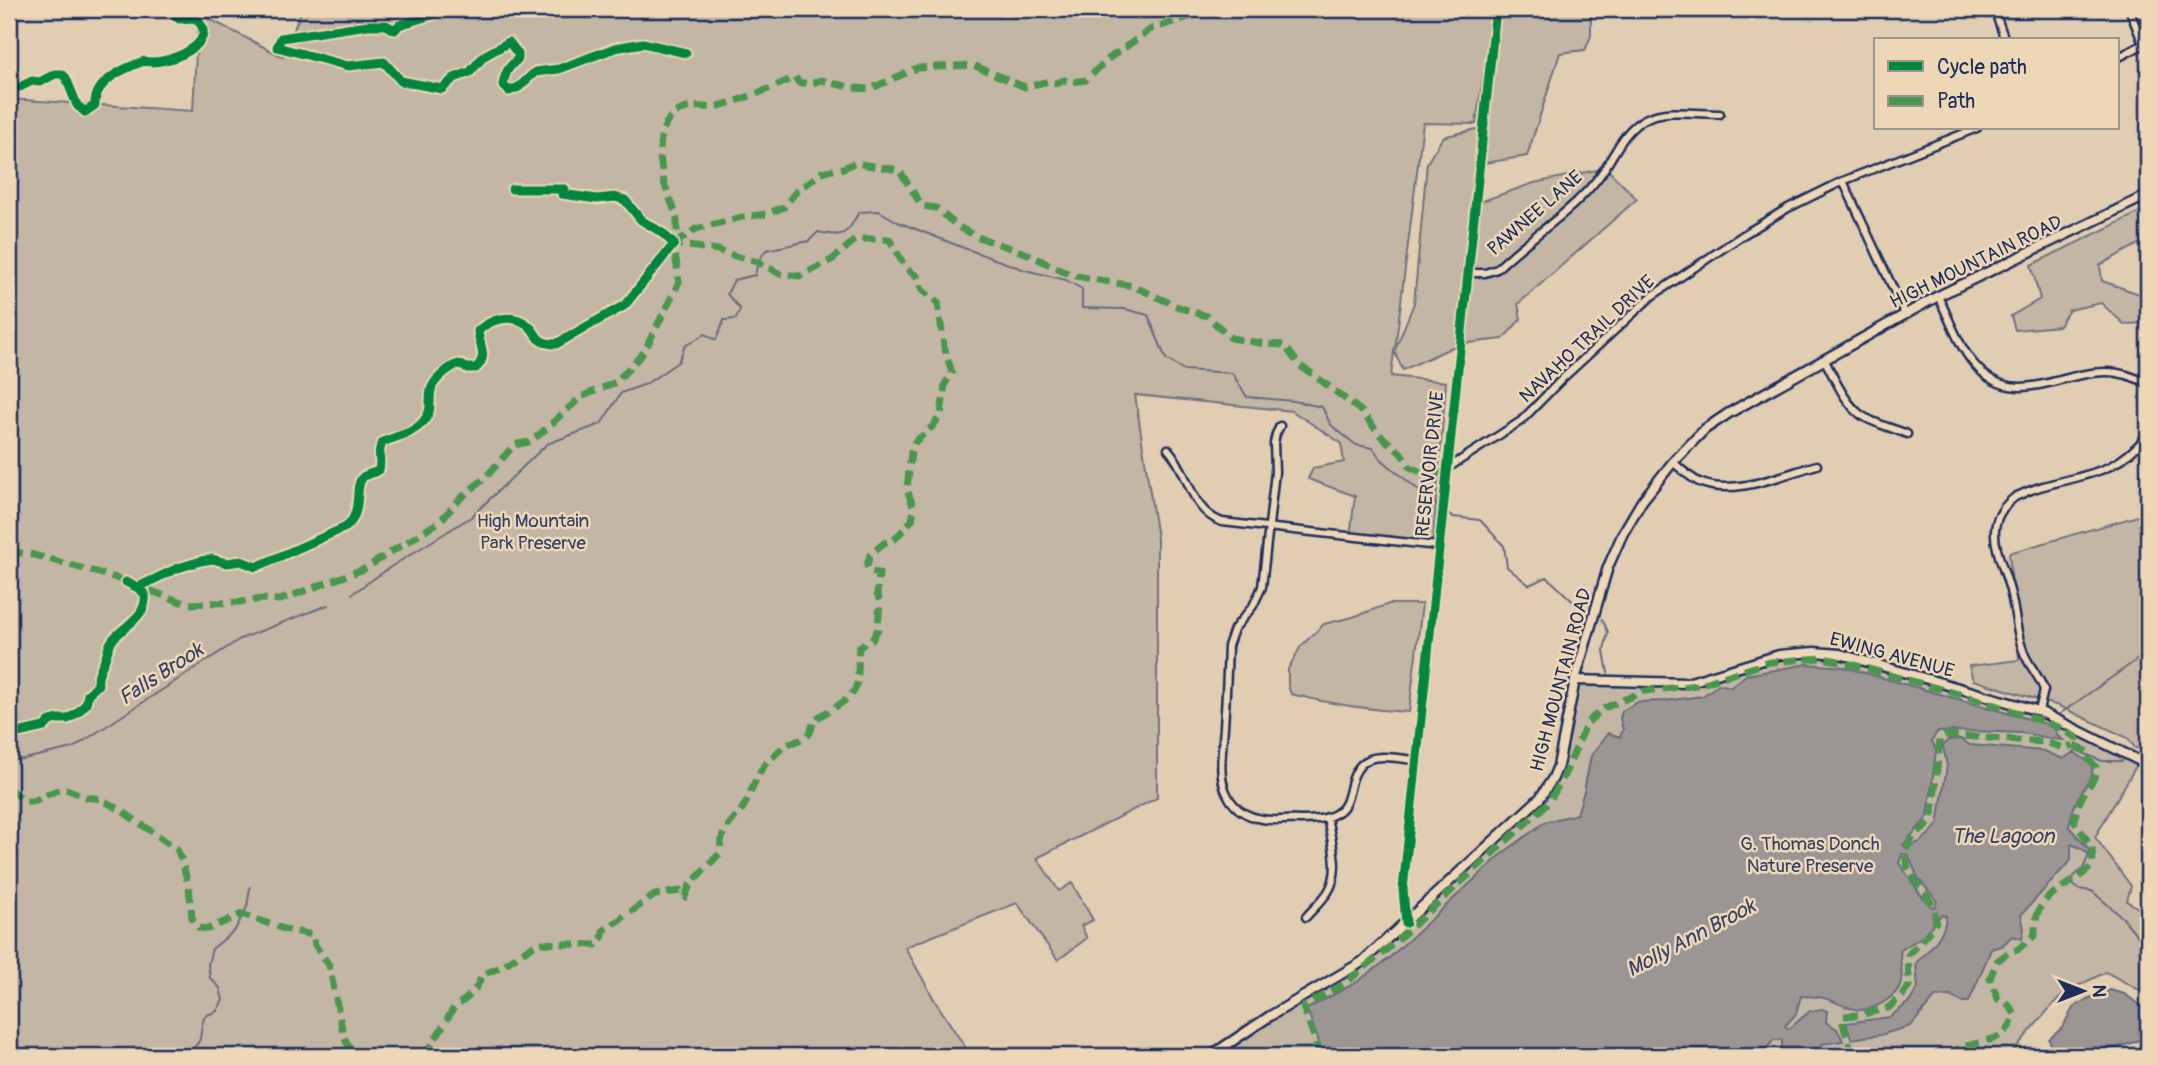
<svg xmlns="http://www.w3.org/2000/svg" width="2157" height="1065" font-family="Pangolin,sans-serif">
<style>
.green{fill:#c4b6a5;stroke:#707282;stroke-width:2}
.water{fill:#9b9593;stroke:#686c7e;stroke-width:2;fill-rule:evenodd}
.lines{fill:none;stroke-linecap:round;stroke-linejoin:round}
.stream{stroke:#686c7e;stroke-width:2}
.minor-casing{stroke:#1b2f5e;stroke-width:11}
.secondary-casing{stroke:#1b2f5e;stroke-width:13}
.minor{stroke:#eed7b7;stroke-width:6}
.secondary{stroke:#eed7b7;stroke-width:8}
.quiet{stroke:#49964d;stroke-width:7;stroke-dasharray:14 7;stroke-linecap:butt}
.cycleway-casing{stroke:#eed7b7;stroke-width:13}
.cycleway{stroke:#00873e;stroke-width:9}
.labels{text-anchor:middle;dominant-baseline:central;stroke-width:5;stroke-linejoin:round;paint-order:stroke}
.street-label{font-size:19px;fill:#1b2f5e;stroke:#eed7b7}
.park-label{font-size:19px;fill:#344369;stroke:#eed7b7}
.water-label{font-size:21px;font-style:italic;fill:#354369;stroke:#eed7b7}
</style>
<rect width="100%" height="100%" fill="#e1cdb2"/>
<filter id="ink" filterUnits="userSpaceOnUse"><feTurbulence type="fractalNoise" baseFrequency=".0143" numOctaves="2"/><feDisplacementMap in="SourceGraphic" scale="14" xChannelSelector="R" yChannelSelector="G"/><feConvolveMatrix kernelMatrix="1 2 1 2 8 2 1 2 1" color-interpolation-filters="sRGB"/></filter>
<g filter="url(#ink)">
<path class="green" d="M302,9H1493L1476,124L1423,123L1395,350L1414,303L1427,163L1443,137L1481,128L1499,9H1591V36L1585,50L1560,53L1527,156L1478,164L1474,204L1534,183L1606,168L1637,199L1518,304L1521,319L1503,339L1459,344L1403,370L1394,351L1391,376L1446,382L1433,540L1350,537L1355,496L1308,479L1313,468L1344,462L1341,443L1292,411L1135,395L1157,538V798L1037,858L1059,891L1072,883L1093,920L1081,926L1087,938L1058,960L1017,903L905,947L935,1001L971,1056H9V99L193,111L198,13L283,57Z
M2148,208V239L2100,265L2102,281L2148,297V323L2124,324L2101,303L2069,310L2059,326L2015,330L2011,316L2040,299L2031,265Z
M2148,513V749L2135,748L2128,738L2059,706L1973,680L1969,666L2019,660L2009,553Z
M1389,604H1422L1409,712C1369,710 1330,704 1291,694L1288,686V669L1301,646L1324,624L1353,617Z
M1827,652L2039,711L2139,761L2095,837L2131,886L2127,901L2148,914V982L2141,991L2106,972L2071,989L2054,1003L2009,1056H1211L1350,970L1533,807L1553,778L1575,680L1676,684L1758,660Z"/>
<path class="water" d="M1807,664L1844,667L2053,726L2058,736L2063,740C2048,739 2034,734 2020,733C1992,732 1965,730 1937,732L1932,741L1936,750L1928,817L1903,845L1906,847C1919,845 1931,834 1938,824L1947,766L1943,746L1948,740L1961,739L1970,745L2044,751L2063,759L2074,752L2091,764C2095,777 2089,780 2083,790C2075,801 2071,814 2069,827L2089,849L2090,856L2081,848L2071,844V860L2021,915L2024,928L2022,939L2012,936L2002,946L1991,949L1969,1002H1962L1950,996L1935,997L1911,1026L1880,1035L1851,1039L1846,1023L1890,1017L1910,1001L1918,988L1916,963C1929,950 1945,936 1946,916L1941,915L1922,937L1901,950C1898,961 1904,971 1901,982C1898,997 1875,1009 1861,1010C1850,1010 1835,1001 1824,998C1817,996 1809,997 1801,996L1796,1014L1785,1026L1789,1029L1810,1011L1822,1009L1827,1011L1826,1022L1837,1029L1843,1041L1822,1044L1823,1056H1813L1811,1054L1807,1056H1770L1782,1048V1040H1773C1771,1046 1764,1050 1758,1051L1755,1056H1324L1307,1009L1357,982L1388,959L1503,853L1545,822L1577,814L1584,791L1591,756L1608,733L1620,737L1623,730L1620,718L1622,711L1638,702L1664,701L1703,696L1719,684L1731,687L1746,675ZM1902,854L1908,855L1918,878L1937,901L1935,907H1932L1923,898L1899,863Z
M2110,990L2124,994L2148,1010L2147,1037C2122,1048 2074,1061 2051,1045L2049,1039L2062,1028L2073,1008L2087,999Z"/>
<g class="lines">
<path class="stream" d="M1445,511L1453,517L1480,520L1504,546L1507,567L1529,585L1547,577L1583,611
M352,594L392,566L471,517L547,444L601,424L621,393L646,384L678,362L685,346L705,334L716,340L724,320L736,319L740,309L727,294L734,280L755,275L758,262L766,250L809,241L818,232C845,238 846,235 859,212L879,211L898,222L964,248L1025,270L1066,280L1082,289V308L1125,309L1148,315L1166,359L1184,370L1232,373L1247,397L1294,401L1322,407L1331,425L1356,445L1373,448L1381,459L1440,508
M1602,619L1608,632L1604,651L1608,673
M2059,717L2061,713L2148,652
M2074,752L2076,750L2102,761H2122
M9,760L24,759L73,748L240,639L328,605
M2089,855L2083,869L2074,876L2072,884L2078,889L2092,891L2123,918L2140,939L2148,944
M188,1056C190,1050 196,1047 199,1041C202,1035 200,1026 205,1016L217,1011L223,1000L220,988L210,978L208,964L212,949L235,930L247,907L250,887"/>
<defs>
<path id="minor" d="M1994,9L2005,40
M2129,9L2143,44
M2117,58L2148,42
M1843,181L1905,314
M1467,273H1485L1497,269C1530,236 1574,212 1601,174C1615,155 1623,130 1645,119C1666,108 1697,114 1720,114
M1938,296C1949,318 1958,345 1974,364C2013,411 2060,371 2107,372C2122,372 2135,377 2148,384
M1824,359C1834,377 1844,402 1861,415C1874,424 1893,428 1907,434
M1280,426L1276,434L1274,443L1275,472L1262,587L1253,606L1234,629L1228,646C1227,673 1226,699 1224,726C1223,747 1217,775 1227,794C1237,816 1260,821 1281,820C1298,819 1324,823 1338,812C1346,807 1348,797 1350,789C1358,748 1383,757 1416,760
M1168,449C1190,473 1189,510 1222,522L1438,546
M1673,462C1681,469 1689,477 1699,482C1733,497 1782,475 1817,465
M1448,468L1521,421L1563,378L1652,296L1743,235L1788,208L1843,181L1977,128
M2039,711L2044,690C2040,677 2029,666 2024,653C2016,634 2016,614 2011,595C2003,558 1977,526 2015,497C2065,472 2109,485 2148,434
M1306,917C1313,909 1322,901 1328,892C1342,870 1331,841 1327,817
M1406,923L1403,889L1496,9"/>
<path id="secondary" d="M1575,680L1687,683L1779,655L1814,652L1840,654L2039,711L2148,765
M1210,1056L1270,1016L1362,962L1540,798L1553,778L1558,766L1575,680L1608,567L1623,533L1642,501L1673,462L1705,429L1729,413L1938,296L2148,195"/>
</defs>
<use href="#minor" class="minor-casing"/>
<use href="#secondary" class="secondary-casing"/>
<use href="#minor" class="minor"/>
<use href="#secondary" class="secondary"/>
<path class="quiet" d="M674,244L696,229L742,217L767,214L784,207L794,194L822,172L844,168L854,163L899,170L922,206L936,208L957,226L978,237L1028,254L1062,271L1076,276L1133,286L1181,308L1207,316L1231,338L1265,344L1284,345L1300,366L1314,375L1361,411L1380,435L1401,453L1410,467L1421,472L1432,473L1442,471L1448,468
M9,551L34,555L110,576L187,604L239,602L263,599L280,600L364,569L439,522L461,498L486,477L514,445L528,442L539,435L581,397L616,382L644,352L679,282L674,244
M9,789L26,801H34L55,791L66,789L86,797L101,799L122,811L177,849L182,861L189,887L192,918L199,928L208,929L242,914L284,929L313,935L315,945L329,965L344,1038L352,1051L370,1056
M425,1056L455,1006C467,1000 478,989 482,975L501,967L537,943L596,945L603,936V931L655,895L680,891L685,897L690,885L720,853C720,828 732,824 744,806C752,793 754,778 764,766C769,760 777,753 783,747C796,737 811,745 813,721C824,712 852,701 856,687C860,674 857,661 859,648L866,642L872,640L878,629L880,601L877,594L879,573L870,572L867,565L870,555L884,543L894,540L912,520L914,509L907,489L911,452L915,442L933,426L941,415L945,384L952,373L944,346L938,303L922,290L917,276C903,270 898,252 889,239H860L854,241L833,259L801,276L780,274L758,262L724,253L718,250L674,244C684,214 668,204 663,177C658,152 656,116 687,108C697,105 708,109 719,106C744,99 771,89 795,77L799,83H813L821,80L853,88L870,89L917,68L973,65L1025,87L1049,81L1058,83L1064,80L1073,82L1086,80L1108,59L1151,29L1192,16L1200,9
M1321,1056L1303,1007L1345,983L1385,951L1548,803L1562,780L1587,723L1602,709L1644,691L1698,685L1770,662L1823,658L1843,662L1987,702L2058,727L2077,738L2073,745L2088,752L2086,757L2096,767C2096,781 2090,782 2084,793C2079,801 2077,811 2074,821L2092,847L2093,864C2070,892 2033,888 2035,935L2017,950L2008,953L1997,961L1990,978L1998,999L2008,1004L2015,1014C2006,1044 1984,1039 1960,1048C1955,1050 1950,1054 1945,1056
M1850,1056C1852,1041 1841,1030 1843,1016L1859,1015L1888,1008L1902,996L1909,986L1908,955L1921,942L1936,922C1935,915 1934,907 1930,901C1918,882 1894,864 1912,839C1918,833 1926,827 1932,820L1940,738L1945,735L2045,742L2064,748L2073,745"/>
<defs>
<path id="cycleway" d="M452,9L399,25L395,30L386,25H368L281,38L277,47L348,66L384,62L401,81L442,89L454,78L470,72L484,56L509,42L518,54V59C508,67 505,73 503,85L509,91L519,87L535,72L559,69L615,48L643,43L686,53
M9,88L20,87L32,81L40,82L55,74H62L66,78L77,105L85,112L95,105C94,81 125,68 144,61C164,67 225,43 195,18L179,19L169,9
M140,586L178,568L201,561L212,559L227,563L241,561L256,567L346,527C364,512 353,486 363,477C367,474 375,473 379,470C382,460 376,451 383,442C398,435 411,435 423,422C434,409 428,403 431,390C433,380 450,366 459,364L467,368H476C489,356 479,346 478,331C490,319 510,314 525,323C541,333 531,343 556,344L625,305L674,244L661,232L641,220L625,200L615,197L597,199L562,194L565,189H512
M9,735L44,727L50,721L58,719H68L77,713L86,704L88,694L98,685C97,673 101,669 105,659C108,651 108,645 114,638C126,625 148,615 145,594L138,588L126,582
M1406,923L1403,889L1496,9"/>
</defs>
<use href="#cycleway" class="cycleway-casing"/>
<use href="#cycleway" class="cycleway"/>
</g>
</g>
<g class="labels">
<g class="street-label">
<text transform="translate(1535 213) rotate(-41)">PAWNEE LANE</text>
<text transform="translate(1976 262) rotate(-26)">HIGH MOUNTAIN ROAD</text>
<text transform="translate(1587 339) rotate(-43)">NAVAHO TRAIL DRIVE</text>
<text transform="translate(1430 464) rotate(-84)">RESERVOIR DRIVE</text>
<text transform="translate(1892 655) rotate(15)">EWING AVENUE</text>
<text transform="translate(1561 680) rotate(-75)">HIGH MOUNTAIN ROAD</text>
</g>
<g class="park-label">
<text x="533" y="521">High Mountain<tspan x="533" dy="22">Park Preserve</tspan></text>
<text x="1810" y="844">G. Thomas Donch<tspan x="1810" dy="22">Nature Preserve</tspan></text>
</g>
<g class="water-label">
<text transform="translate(161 674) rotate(-33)">Falls Brook</text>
<text x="2003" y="836">The Lagoon</text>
<text transform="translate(1691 938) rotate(-28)">Molly Ann Brook</text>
</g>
</g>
<rect width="2157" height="1065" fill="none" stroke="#eed7b7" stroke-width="35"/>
<rect x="18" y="18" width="2122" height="1030" fill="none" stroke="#1b2f5e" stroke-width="2.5" filter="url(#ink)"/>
<rect x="1874" y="38" width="245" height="91" fill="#eed7b7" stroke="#9a9493" stroke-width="2"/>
<rect x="1888" y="61" width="35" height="10" fill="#00873e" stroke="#9a9493" stroke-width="2"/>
<text x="1937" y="74" font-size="21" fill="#1b2f5e">Cycle path</text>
<rect x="1888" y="96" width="35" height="10" fill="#49964d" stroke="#9a9493" stroke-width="2"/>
<text x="1937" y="108" font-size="21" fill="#1b2f5e">Path</text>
<g transform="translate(2083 991) rotate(90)" stroke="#eed7b7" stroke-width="5" paint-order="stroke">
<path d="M0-5L12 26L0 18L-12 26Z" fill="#1b2f5e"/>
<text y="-10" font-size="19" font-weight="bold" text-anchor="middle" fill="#1b2f5e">N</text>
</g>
</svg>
